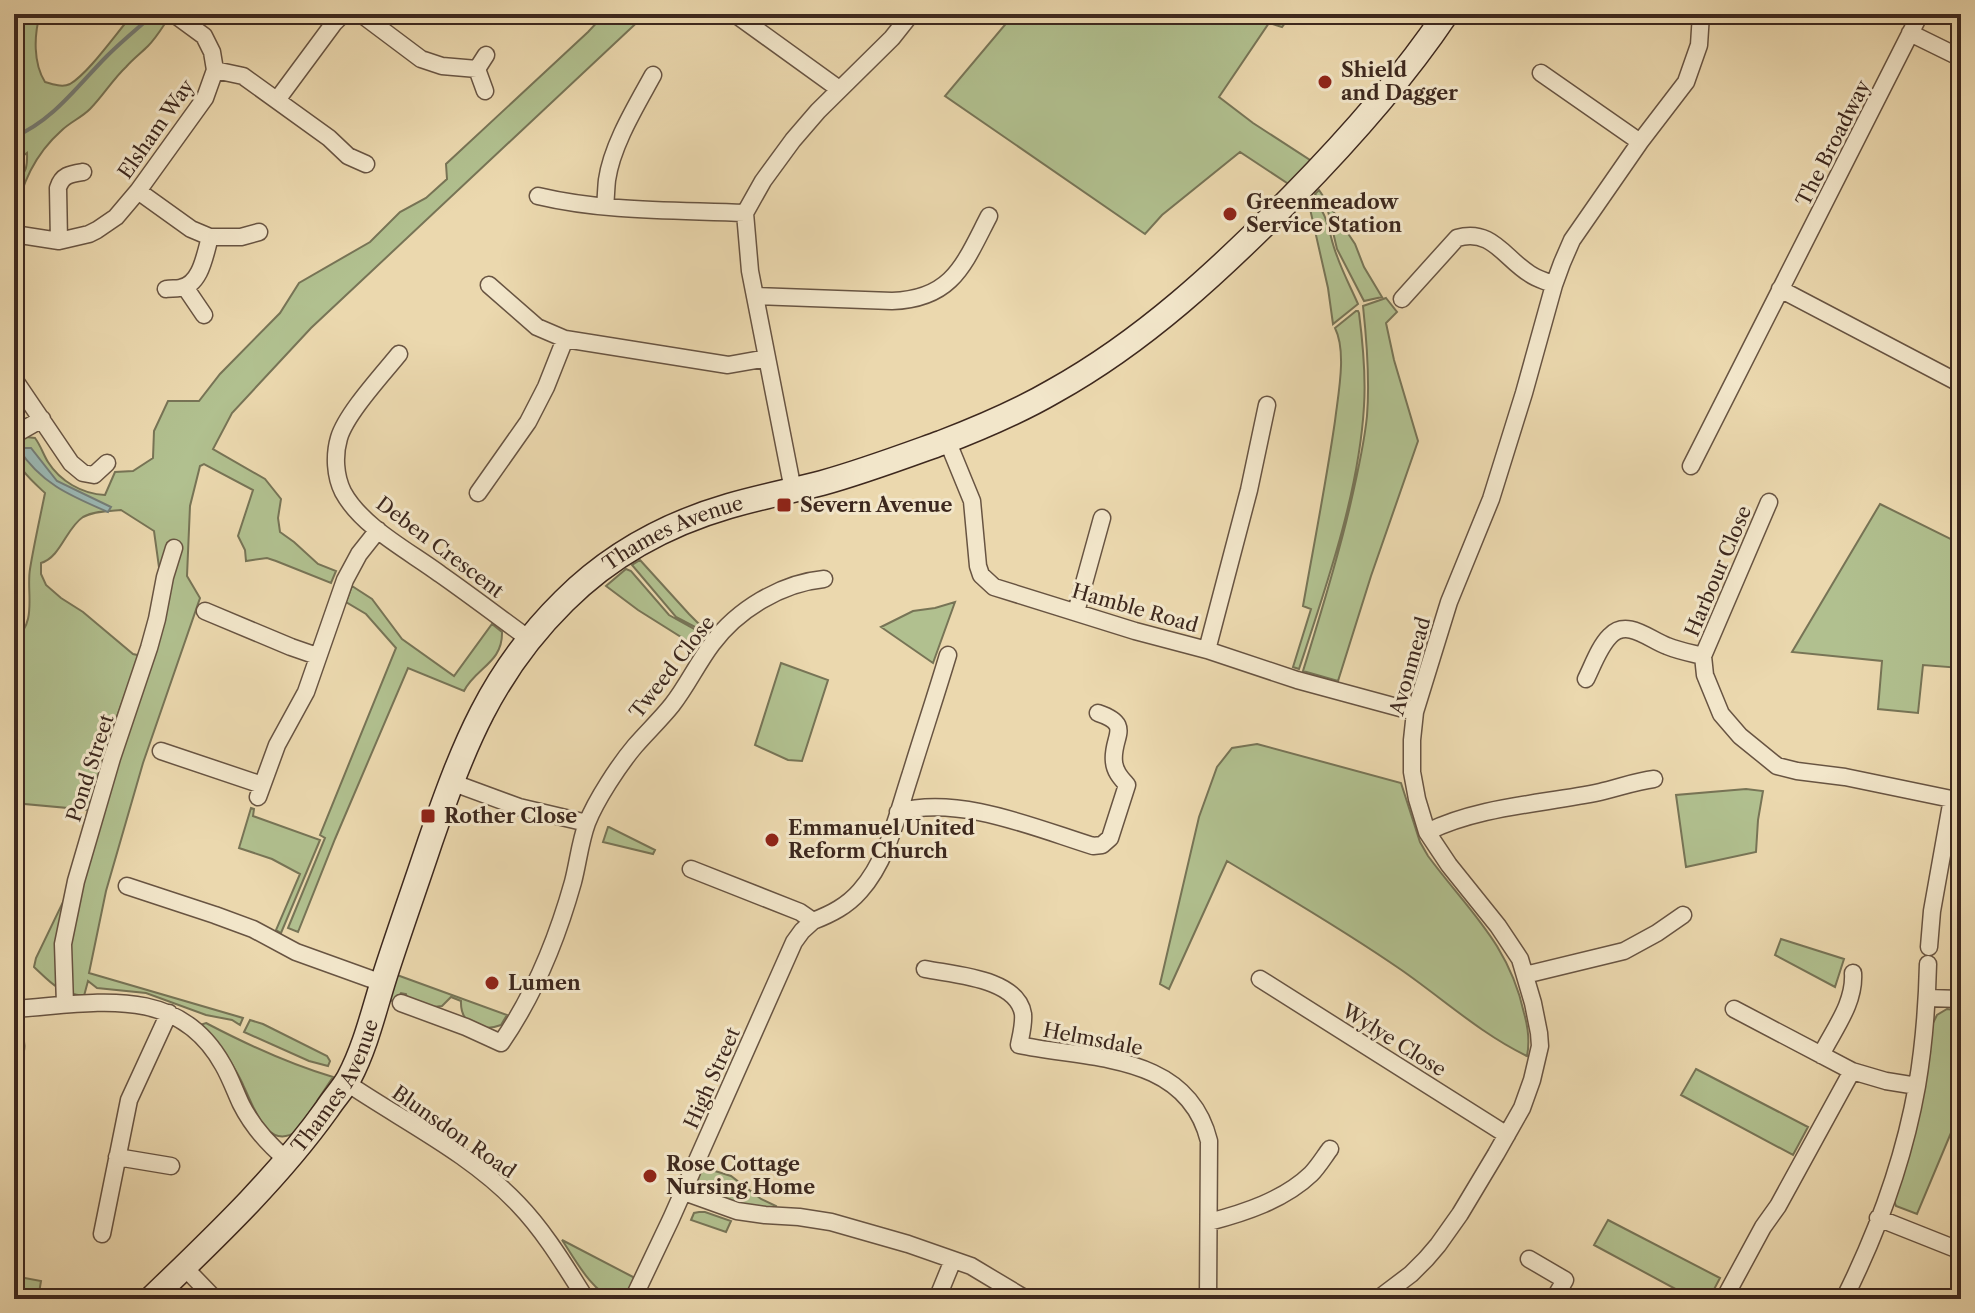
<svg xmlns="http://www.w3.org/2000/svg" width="1975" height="1313" font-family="'Libre Caslon Text',serif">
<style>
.green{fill:#b1c08f;stroke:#777456;stroke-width:2;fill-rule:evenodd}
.water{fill:#9bb8b4;stroke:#757e78;stroke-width:2}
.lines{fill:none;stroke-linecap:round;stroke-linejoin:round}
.stream{stroke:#757e78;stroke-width:4}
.street-casing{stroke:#685442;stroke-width:19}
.secondary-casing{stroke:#3d281e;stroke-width:27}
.street{stroke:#f2e6ca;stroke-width:16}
.secondary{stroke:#f2e6ca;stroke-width:24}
.poi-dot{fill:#8f2418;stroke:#f2e6ca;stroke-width:3}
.labels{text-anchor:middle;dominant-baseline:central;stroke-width:6;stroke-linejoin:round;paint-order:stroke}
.poi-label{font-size:20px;font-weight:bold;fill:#3d281e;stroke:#f2e6ca;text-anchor:start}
.street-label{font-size:20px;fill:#3d281e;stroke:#f2e6ca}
</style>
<rect width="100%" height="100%" fill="#ebd8ae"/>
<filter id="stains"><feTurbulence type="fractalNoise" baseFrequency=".0025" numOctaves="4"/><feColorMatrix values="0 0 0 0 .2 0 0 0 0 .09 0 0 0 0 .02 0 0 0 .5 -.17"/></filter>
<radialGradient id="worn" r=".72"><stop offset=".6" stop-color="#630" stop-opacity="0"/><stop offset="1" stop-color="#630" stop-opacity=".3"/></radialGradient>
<path class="green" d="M14,14H40C34,35 33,63 45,82C53,84 62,88 70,84C89,73 117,32 133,14H168L170,16C163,26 157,37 148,46C141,53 133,59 126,67C113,79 103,96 90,109C81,118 70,122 61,131C34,155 20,187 14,222C14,212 12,198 15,189C20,171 28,178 27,153L20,158L19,171L14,178Z
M561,14H646L311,328L232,413L213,449L265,479L281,499L278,518L280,532L294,542L318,564L336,571L331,583L276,561L267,558L246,561L245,550L238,536L253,490L204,464L200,466L190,506L187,576L200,598L143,763L106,891L89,973L243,1018L240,1025L232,1020L206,1015L146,993L97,988L88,981L84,996C59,993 52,984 34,967L36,958L65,898L89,810L14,803V677L16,673L14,672V640C38,623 26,592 30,569C34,544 40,518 45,493C32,481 14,466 14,447L26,437L35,438C41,446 43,454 48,462C60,481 82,494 105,495L115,472L133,471L153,458L154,431L168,401H199L220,374L280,313L299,283L370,242L400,212L426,198L447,179L446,164L588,32L604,15ZM121,510L154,531L163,596L142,656L133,654L83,612L61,598L46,585L41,574V563C61,557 66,528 83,517C94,511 109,511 121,510ZM128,686H129L109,756L104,753Z
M1014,14H1292L1282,27L1269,23L1219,97L1253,123L1313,162L1290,185L1240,152L1162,215L1145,234L945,96Z
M1319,190L1355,244L1364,267L1382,297L1364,301L1337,249L1328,211L1315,194Z
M1312,197C1330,216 1328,234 1337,256C1343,273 1351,288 1358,304L1333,324L1328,288L1308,200Z
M1386,298L1397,312L1386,323L1394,360L1418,441L1371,576L1338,681L1303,671C1320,616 1337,562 1350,506C1357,476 1364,446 1367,416C1370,379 1367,343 1363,306Z
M1356,311H1358L1359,313C1363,344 1366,375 1364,406C1359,493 1326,587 1299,669L1293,667L1311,609L1303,606C1314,544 1326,483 1335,421C1338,395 1347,352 1335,328Z
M1880,504L1961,544V668L1923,665L1918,713L1878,709L1882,661L1792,652Z
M640,560L689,614L705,630L695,627L676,617L632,565Z
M626,569L631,571L669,615L703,634L697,647L638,610L606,586Z
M352,586L372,599L402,639L454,676L492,624L502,632C503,663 475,668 464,691L408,668L335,839L298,932L288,928L325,838L320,835L396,648L366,614L346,602Z
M955,602L933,663L881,627L913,611L935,608Z
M781,663L828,680L802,761L788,760L755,745Z
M1257,744L1401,783L1420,842L1428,856C1468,910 1509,944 1524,1013C1528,1027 1530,1041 1527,1056C1481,1034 1442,998 1400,969C1344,930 1285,896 1227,861L1169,989L1160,984L1199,817L1217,767L1232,748Z
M1746,789L1763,791L1758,820L1756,852L1686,867L1676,795Z
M251,808L254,809L253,816L320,840L281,933L276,930L300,874L272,859L239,848Z
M608,827H609L655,850L653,854L603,842Z
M1781,939L1844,959L1835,987L1775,955Z
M397,975L507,1015L501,1025C480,1033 460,1024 461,1001L451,997L442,1006L434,1007L432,1011L407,999L406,994L401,993L396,1002L389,1000Z
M1947,1009L1961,1011V1109L1917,1214L1896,1206L1893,1198L1933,1023L1937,1015Z
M250,1020L263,1024L327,1056L330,1061L328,1066L309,1061L244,1032Z
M206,1023C246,1044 289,1064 333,1077L297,1131C267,1152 254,1107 244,1087C240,1077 234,1068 229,1059C221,1047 211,1036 200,1025Z
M14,1033L22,1035C27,1045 24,1061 15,1067L14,1071Z
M1696,1069L1808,1127L1793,1155L1681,1095Z
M702,1167L731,1176L761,1199L776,1206L775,1209L755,1210L709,1197L700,1188L698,1179Z
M699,1212H705L731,1221L726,1232L691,1220L694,1213Z
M1608,1220L1720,1278L1709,1299H1694L1594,1245Z
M562,1240L635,1278L628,1291L614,1299C592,1292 575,1259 562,1240Z
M14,1276L41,1281L38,1299H14Z"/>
<path class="water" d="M18,448H31L57,481L111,507L108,512C71,496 41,484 18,448Z"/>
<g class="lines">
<path class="stream" d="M14,50L21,14
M14,137C54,120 78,85 107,56C122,41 138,28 154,14"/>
<defs>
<path id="street" d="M361,14L421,59L442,66L477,69
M735,14L839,89
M1910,33L1961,58
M215,70L243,76L329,138L348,156L366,164
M1541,73L1640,142
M485,91L477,69L486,55
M277,100L334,23L343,14
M138,191L191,229L210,237
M538,196C605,212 677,210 745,213
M605,206C606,198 606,189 607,180C612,145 636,106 653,75
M14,234L59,241L89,234L97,230L116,217L138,191L205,98L215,70L212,52L204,36L174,14
M59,241L58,188C62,175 70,174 83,172
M489,285L537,327L565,339L728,365L767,358
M185,287L204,315
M166,289C171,288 175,289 180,288C201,285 205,254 210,237H241L259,232
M1780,289L1961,384
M756,296L892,301C953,299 964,264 989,216
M1402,299L1457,238C1492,228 1504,258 1530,274C1537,279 1546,281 1554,285
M399,354C382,375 346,414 339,438C334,455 335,476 343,492C362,527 409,551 440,574C470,595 499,617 529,639
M14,379L71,463L83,473L94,475L107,463
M14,435L42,419
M947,440L972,501L978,566L981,575L994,587L1135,631L1207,650L1297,680L1415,712
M1691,466L1920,14
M793,490L750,271L745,213L763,181L793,140L818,111L892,38L911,14
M478,493L528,422L546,387L565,339
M1769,502L1703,656L1705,675L1721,714L1740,736L1777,766L1797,771L1845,777L1961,801
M205,611L291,647L317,656
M1076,612L1102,518
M1207,650L1249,490L1267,405
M1586,679C1593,665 1599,647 1610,636C1627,618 1650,640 1667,646C1679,651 1691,653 1703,656
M161,751L262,785
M451,782L519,807L587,823
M258,797L277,745L306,692L345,580L359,554L378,530
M898,812C959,795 1035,828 1093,846L1102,845L1110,838L1127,785C1121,778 1115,772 1114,762C1111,737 1134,725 1098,713
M1427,832C1480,806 1543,804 1600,792C1618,788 1636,781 1654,779
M691,869L800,912L813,921C831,914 847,906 860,891C888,860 898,812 911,773C923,734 936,695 948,655
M127,886L215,915L253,929L296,952L382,983
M1929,947L1932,911L1952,799
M925,969C954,975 1017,978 1023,1014C1024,1024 1021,1035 1019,1045C1089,1060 1187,1052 1209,1141L1208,1299
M1525,975L1624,951L1657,933L1683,915
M1260,979L1507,1135
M1927,998L1961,999
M401,1003L466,1027L501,1043C535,994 557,939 573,882C578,863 580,842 587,823C596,800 619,765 635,746C647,732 660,720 672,705C687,686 697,664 712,644C737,610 781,583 824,579
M65,1004L63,944L76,881L112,758L149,648L157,619L165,577L174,548
M14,1009C92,1004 177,982 223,1065C230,1077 235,1091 241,1104C252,1126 268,1144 287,1160
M1734,1009L1852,1071
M1821,1055C1834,1029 1855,1003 1853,973
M347,1083C403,1121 471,1154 518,1204C545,1232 565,1266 586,1299
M117,1157L171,1166
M684,1192L737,1211L765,1215L799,1217L831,1222L908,1244L971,1266L1026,1299
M1878,1218L1961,1251
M1209,1222C1244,1213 1284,1200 1311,1174C1318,1167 1324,1157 1330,1149
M102,1234L129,1100L169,1013
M1529,1259L1565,1280L1554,1299
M184,1267L215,1299
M633,1299L671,1219L794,942L802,931L813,921
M937,1299L953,1260
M1378,1299L1411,1274L1426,1259L1438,1245L1460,1214L1496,1154L1522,1108L1532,1080L1540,1046L1539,1033L1533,1003L1520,959L1498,926L1449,865L1427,832L1417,799L1412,772V740L1415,712L1449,602L1491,499L1524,393L1554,285L1562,263L1572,240L1640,142L1686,82L1699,45L1701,14
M1724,1299L1763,1227L1778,1206L1852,1071L1886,1081L1917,1086
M1844,1299C1877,1233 1904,1159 1917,1086C1924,1045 1927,1005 1928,964"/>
<g id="secondary">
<path id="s1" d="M151,1299C212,1240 277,1179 327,1109C334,1098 343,1089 349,1078C367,1044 375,1005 387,969C401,926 416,884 430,842C463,747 491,673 564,601C610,555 667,524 729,506C760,497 791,491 822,483C862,472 902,457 941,443C980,428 1018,412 1054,391C1144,341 1220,270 1292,197C1348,140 1401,81 1446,14"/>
</g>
</defs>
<use href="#street" class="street-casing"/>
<use href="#secondary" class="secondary-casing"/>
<use href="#street" class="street"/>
<use href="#secondary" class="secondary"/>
</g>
<g class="poi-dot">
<circle cx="1325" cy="82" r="8"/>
<circle cx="1230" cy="214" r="8"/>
<rect x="776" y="497" width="16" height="16" rx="4"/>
<rect x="420" y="808" width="16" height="16" rx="4"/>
<circle cx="772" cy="840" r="8"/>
<circle cx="492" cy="983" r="8"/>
<circle cx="650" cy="1176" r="8"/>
</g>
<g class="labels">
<g class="poi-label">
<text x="1341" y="70">Shield<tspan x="1341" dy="23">and Dagger</tspan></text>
<text x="1246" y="202">Greenmeadow<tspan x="1246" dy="23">Service Station</tspan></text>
<text x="800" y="505">Severn Avenue</text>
<text x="444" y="816">Rother Close</text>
<text x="788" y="828">Emmanuel United<tspan x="788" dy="23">Reform Church</tspan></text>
<text x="508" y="983">Lumen</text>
<text x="666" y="1164">Rose Cottage<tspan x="666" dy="23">Nursing Home</tspan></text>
</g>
<g class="street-label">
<text transform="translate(156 129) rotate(-55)">Elsham Way</text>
<text transform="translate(1833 143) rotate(-63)">The Broadway</text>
<text stroke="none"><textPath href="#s1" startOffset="956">Thames Avenue</textPath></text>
<text transform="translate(440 547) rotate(37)">Deben Crescent</text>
<text transform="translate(1718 571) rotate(-67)">Harbour Close</text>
<text transform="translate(1135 608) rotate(16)">Hamble Road</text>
<text transform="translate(1410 666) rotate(-74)">Avonmead</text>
<text transform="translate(672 667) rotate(-52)">Tweed Close</text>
<text transform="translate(90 768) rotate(-72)">Pond Street</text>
<text transform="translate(1093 1039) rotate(11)">Helmsdale</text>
<text transform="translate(1394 1040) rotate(32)">Wylye Close</text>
<text transform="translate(712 1078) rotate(-66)">High Street</text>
<text stroke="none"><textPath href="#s1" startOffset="284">Thames Avenue</textPath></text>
<text transform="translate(454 1132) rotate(35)">Blunsdon Road</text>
</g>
</g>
<rect width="1975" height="1313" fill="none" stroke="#ebd8ae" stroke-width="48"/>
<rect x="16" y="16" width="1943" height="1281" fill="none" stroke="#3d281e" stroke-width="4"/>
<rect x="24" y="24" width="1927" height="1265" fill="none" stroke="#3d281e" stroke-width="2"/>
<rect width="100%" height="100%" filter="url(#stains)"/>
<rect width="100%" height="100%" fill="url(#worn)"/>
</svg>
